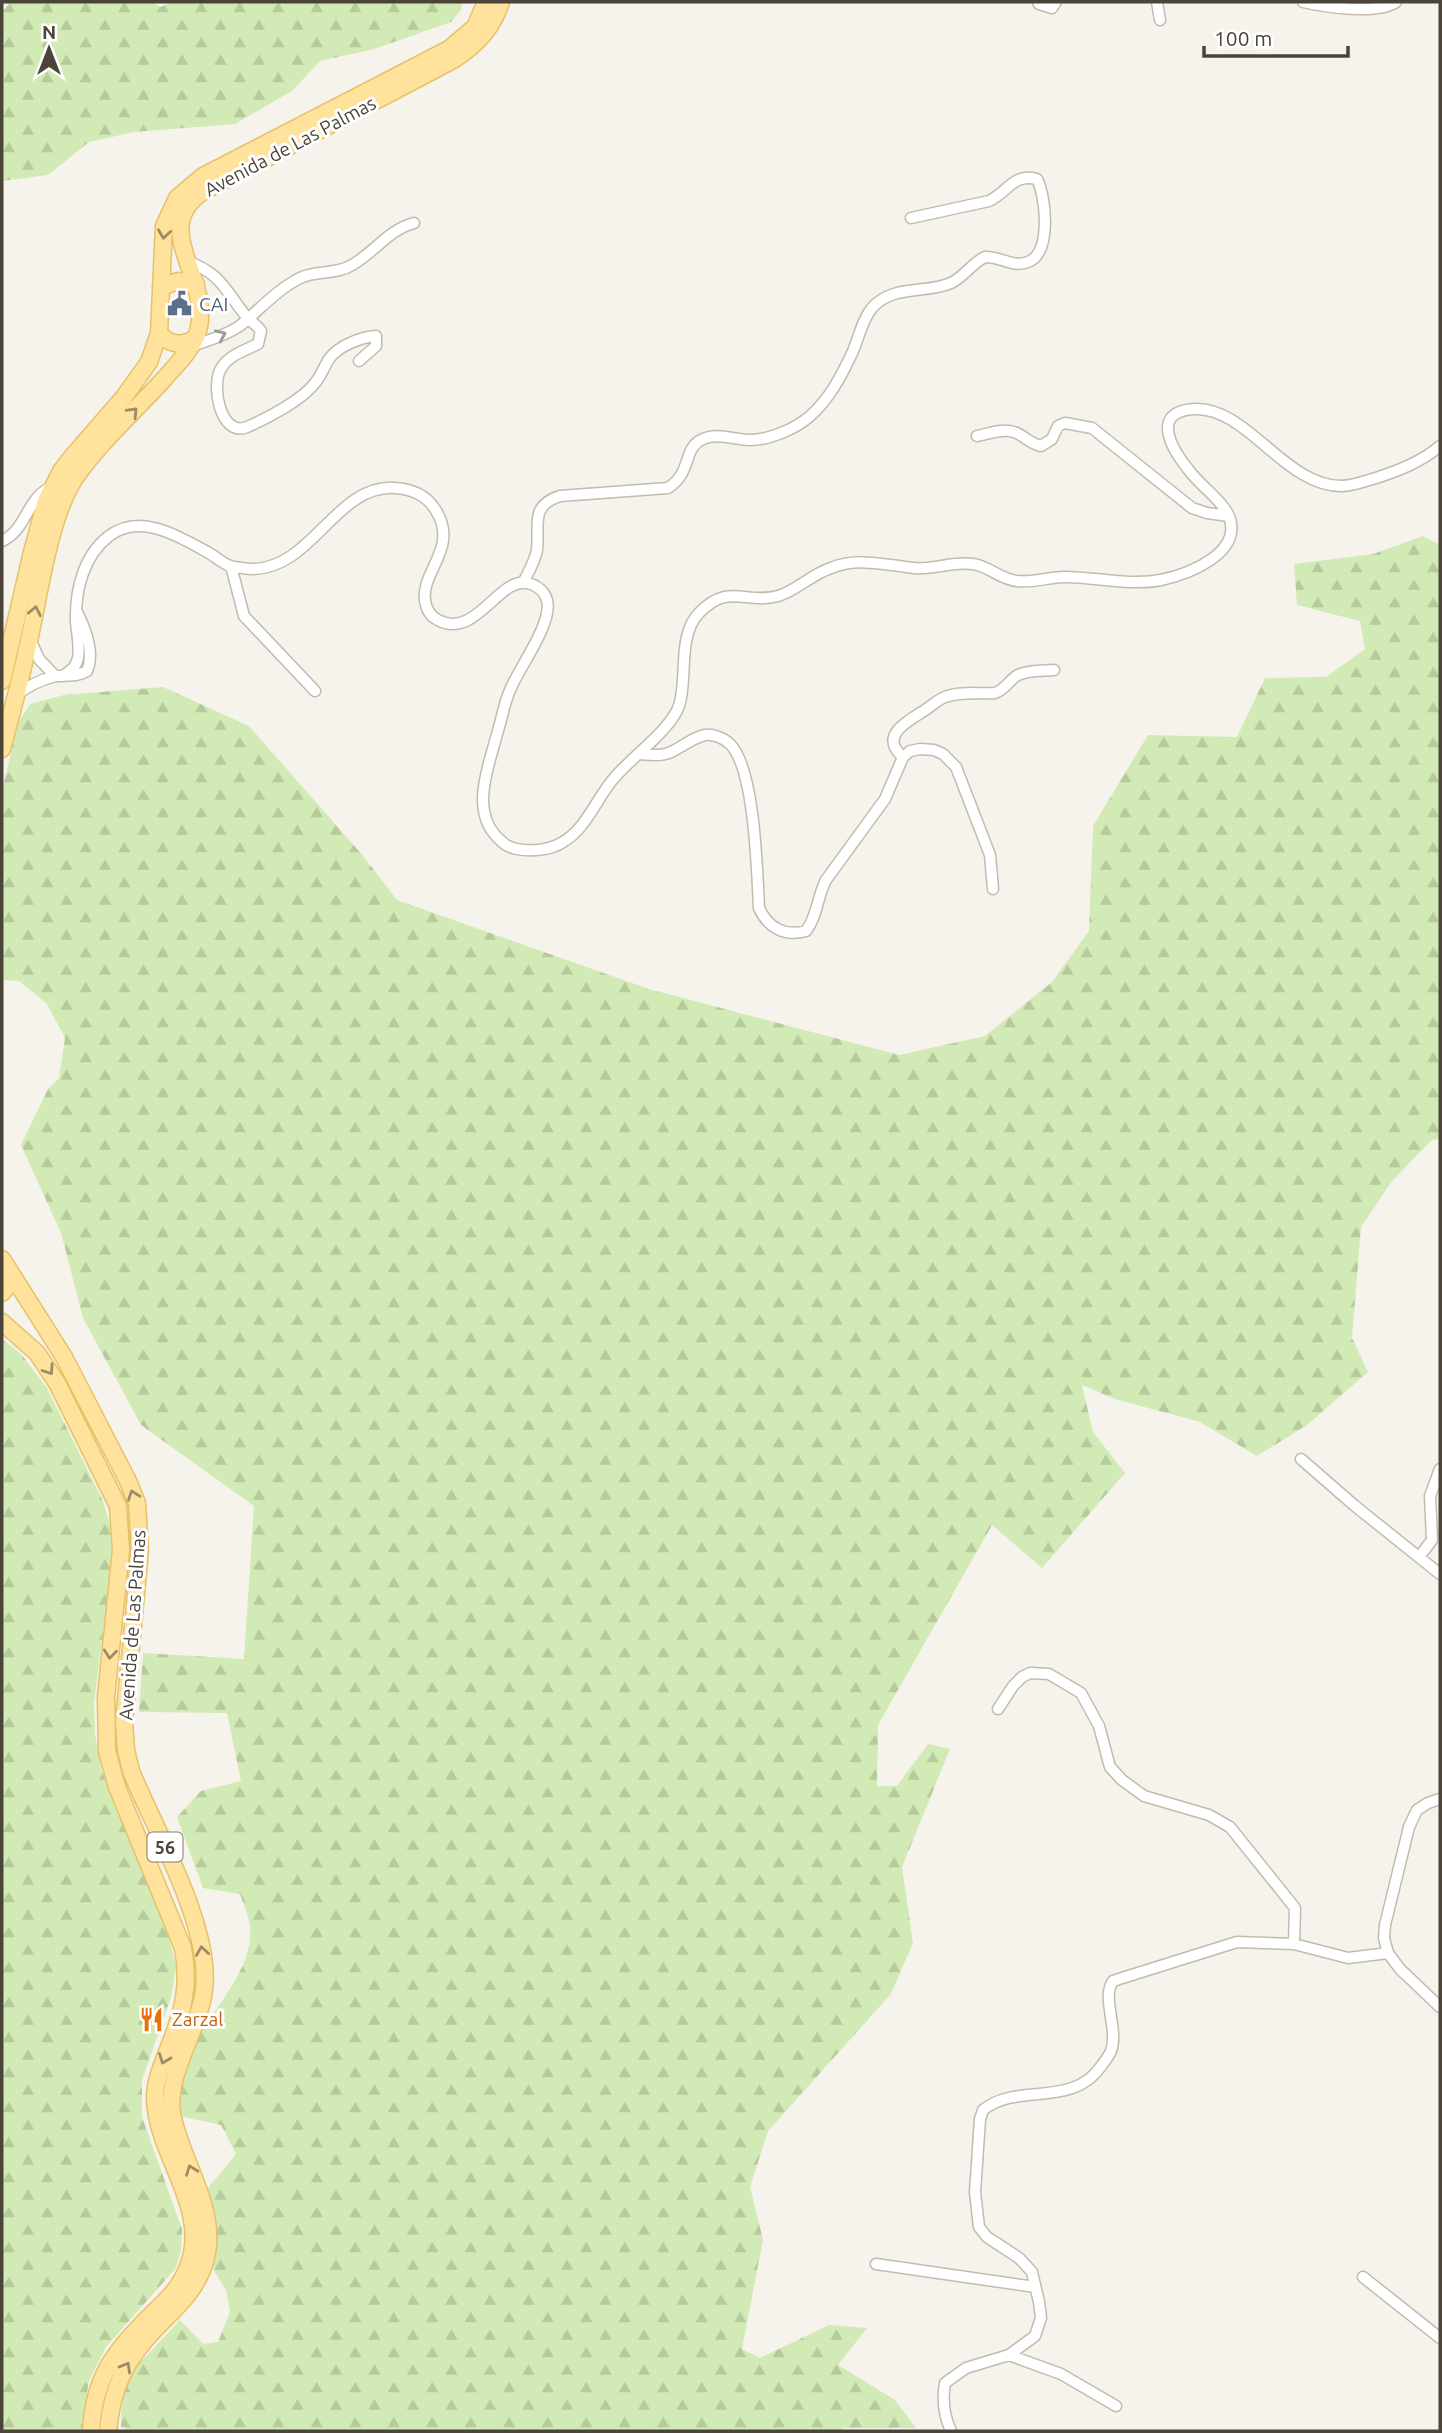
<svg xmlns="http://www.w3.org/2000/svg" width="1442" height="2433" font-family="Ubuntu,sans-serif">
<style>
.forest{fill:url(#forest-firs)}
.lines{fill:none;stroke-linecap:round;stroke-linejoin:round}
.street-casing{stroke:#c2bbae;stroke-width:13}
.primary-casing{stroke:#e6c16a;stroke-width:19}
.street{stroke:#fff;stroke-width:10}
.primary{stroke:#ffe39c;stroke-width:16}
.oneway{stroke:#9c8c66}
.oneway2{stroke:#9c9892}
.labels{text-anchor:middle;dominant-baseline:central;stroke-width:6;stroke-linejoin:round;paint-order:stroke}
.shield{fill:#fff;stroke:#817c74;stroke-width:2}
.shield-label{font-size:18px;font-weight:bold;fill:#4b4439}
.street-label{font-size:19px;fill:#4b4439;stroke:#fff}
.service-label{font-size:19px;fill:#4e5e75;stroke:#fff;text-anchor:start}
.food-label{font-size:19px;fill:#c56008;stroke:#fff;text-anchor:start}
</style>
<defs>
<pattern id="forest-firs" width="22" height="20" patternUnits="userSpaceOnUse" patternTransform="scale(1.75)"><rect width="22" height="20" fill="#d2eab5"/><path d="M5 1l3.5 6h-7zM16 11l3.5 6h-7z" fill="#b6ca9c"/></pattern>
</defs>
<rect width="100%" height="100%" fill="#f6f3ec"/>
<path class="forest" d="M11,2H153L160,7L173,2H462L461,10L451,22L374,49L320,61L292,91L235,124L134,132L89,142L48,175L2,181V12Z
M1423,536L1440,545V1139L1432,1140L1392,1181L1361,1227L1352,1338L1368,1372L1307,1425L1257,1456L1200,1422L1115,1399L1082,1385L1093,1432L1125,1473L1042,1568L992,1525L878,1725L877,1786H897L928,1744L950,1749L902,1867L913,1943L891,1994L768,2131L750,2187L763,2240L742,2349L760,2358L829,2325L867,2328L838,2365L895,2400L916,2428H843L840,2431H661L657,2429L645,2431H133L121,2427L122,2399L134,2369L180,2320L203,2344L218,2342L230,2312L226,2290L213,2269L216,2241L208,2188L236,2154L221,2125L180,2116C181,2093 182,2068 193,2047C211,2009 259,1966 249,1920C247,1912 243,1903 240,1894L203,1888L177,1817L201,1791L241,1781L227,1713L139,1712L143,1653L244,1659L254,1506L141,1425L83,1318L61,1233L21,1145L48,1089L59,1078L65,1038L47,1004L19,981L2,980V791L18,723L30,704L64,695L163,687L249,726L364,857L397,900L649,989L899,1055L985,1036L1052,982L1089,931L1093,826L1148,735L1237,737L1265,678L1326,677L1365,649L1360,621L1297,605L1294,564L1373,554Z
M2,1339L22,1355L47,1388L103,1501L110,1525L112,1563L94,1703L95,1734L102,1771L170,1940L176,1967L171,1998L142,2080V2117L182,2229L181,2250L176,2268L106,2347L89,2381L81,2431H2Z"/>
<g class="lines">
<defs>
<path id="street" d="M1038,2L1039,4L1052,8L1056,2
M1157,2L1160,20
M1303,2C1325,7 1378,15 1396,2
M187,261C221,274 224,288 245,315C250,321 257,325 261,331L258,344C246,350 229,355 222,367C210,383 220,438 247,427C268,418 302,400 315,383C321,376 324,367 329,359C338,346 361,337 376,336V346L359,361
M191,346C208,341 227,335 241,325C260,309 278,289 300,278C316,270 336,275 352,265C375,252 388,230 414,223
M977,436C988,434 1003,428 1014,432C1024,435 1030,444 1041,446L1052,439L1058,426L1065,423L1092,428L1192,508L1207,513L1229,516
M2,541C27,530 27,496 52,487
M231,566L244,616L315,691
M524,581C529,571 535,561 537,550C540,525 529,506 560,496L668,488C693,472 682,448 703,439C717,432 735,440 750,440C769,440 795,429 809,417C829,400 842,375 853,351C859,337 862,320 872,308C893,284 926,294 951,283C964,277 972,263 985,257C1000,256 1012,268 1028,262C1052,253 1046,197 1037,179C1013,173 1008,192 989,201L911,218
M30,639L39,659L55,676
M63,676C72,669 75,669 78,658C80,647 77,633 76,622C75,591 83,556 109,536C141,512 180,537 209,553C216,557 222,563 230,566C234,567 248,569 253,569C313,568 336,484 395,488C411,489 426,495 435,509C460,547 421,571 425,600C426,608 430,616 438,620C477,641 500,572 531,584C539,587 545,593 547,600C553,623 520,666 511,688C504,702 502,719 497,734C489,766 470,809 497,837C504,844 507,847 517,849C531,852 551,850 563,842C587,828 597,797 615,777C632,757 671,729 679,706C688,678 677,636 699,613C729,582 746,605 778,596C796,591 812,574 831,568C858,557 886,565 914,568C934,570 953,561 973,564C989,566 1001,580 1017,581C1033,583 1049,577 1065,577C1096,577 1130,586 1161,580C1189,574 1246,552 1228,514C1219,497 1199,485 1188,469C1171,448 1150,411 1195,409C1247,407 1285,486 1341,486C1353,486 1365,481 1376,478C1400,470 1421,462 1440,446
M16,695C27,687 39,680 53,677C65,674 76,678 87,671C95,653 85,628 77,612
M638,754C651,755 664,757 675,750C685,745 694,737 705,735C713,734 724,738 730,744C755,769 757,872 759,908C768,928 785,937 806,931C818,915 817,897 826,880L885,799L903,757L910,751L920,749L934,750L943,754L956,767L990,855L993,889
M903,757C880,737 904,723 922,712C929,708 937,700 945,697C960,691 979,694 995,693C1005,690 1009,680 1018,675C1028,670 1043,671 1054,670
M1301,1459L1355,1506L1440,1574
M1419,1557L1432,1540L1430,1496L1440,1469
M998,1709L1013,1686L1022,1677L1030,1673L1049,1674L1081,1693L1099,1726L1110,1767L1122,1780L1144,1796L1209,1815L1230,1827L1295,1908L1294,1944
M1388,1953L1400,1969L1440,2007
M876,2264L1035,2287
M1363,2277L1440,2338
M1009,2355L1035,2336L1041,2318L1039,2302L1032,2272L1019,2258L987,2237L979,2227L975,2192L980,2119L983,2110C1017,2082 1073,2109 1102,2065C1105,2061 1109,2056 1111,2051C1119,2030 1101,1997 1113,1981L1119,1979L1237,1942L1294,1944L1348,1958L1388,1953L1384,1938L1385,1925L1409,1827L1417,1810L1428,1803L1440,1799
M951,2431C944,2416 942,2400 945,2383L966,2368L1009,2355L1061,2374L1116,2406"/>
<path id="primary" d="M161,287L178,281L196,284
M159,333C169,345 182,347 195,338
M2,681L32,552L46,501L61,471L71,458L124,397L149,362L159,333L164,226L177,198L203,176L449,49L475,27L486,2
M2,749C12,712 22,674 30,636C40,590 50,516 75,478C100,442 135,411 164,379C176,365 189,353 196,337C218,282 145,229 204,191L455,59C477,44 493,28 501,2
M2,1259L64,1357L128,1481L137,1503L140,1550L124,1722L126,1750L131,1771C155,1830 212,1927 204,1990C199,2030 166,2073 172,2113C180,2161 220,2210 205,2261C197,2290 176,2308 156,2328C125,2360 112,2388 108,2431
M2,1293L10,1283L12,1275
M2,1322L37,1353L57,1383L118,1506L121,1550L106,1697L107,1751L117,1787L183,1948C190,1987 183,2011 169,2047C163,2063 155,2080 155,2098C156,2155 211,2208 188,2267C181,2286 168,2299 153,2313C115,2351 94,2376 91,2431"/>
</defs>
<use href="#street" class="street-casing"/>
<use href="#primary" class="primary-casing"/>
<use href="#street" class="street"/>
<use href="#primary" class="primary"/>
</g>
<defs><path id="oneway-chevron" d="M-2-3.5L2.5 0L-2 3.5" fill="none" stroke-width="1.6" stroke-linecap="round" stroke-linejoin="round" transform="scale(1.75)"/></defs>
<g class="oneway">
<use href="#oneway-chevron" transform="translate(164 234) rotate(98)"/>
<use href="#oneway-chevron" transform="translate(133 412) rotate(-47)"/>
<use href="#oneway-chevron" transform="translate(35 611) rotate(-78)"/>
<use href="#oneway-chevron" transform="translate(49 1370) rotate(56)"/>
<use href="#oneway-chevron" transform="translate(133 1495) rotate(-110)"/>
<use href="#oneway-chevron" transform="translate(110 1654) rotate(96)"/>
<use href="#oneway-chevron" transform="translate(202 1951) rotate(-99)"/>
<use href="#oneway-chevron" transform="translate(164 2059) rotate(111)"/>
<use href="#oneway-chevron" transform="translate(191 2170) rotate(-110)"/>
<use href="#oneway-chevron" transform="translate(126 2367) rotate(-60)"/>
</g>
<use class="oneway2" href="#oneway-chevron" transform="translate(221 335) rotate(-24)"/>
<defs>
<symbol id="civic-bare" viewBox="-9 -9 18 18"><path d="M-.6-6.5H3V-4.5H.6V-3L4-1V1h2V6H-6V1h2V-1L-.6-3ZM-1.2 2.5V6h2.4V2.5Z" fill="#5c6f8a" stroke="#fff" stroke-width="2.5" paint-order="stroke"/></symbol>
<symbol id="restaurant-bare" viewBox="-9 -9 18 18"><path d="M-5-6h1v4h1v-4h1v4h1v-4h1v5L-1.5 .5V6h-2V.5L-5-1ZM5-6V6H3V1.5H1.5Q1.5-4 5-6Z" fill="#e8710a" stroke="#fff" stroke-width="2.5" paint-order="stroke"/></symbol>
</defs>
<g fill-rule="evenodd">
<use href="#civic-bare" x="162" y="286" width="35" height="35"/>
<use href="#restaurant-bare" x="134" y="2002" width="35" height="35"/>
</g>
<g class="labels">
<rect class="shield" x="147.5" y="1832.5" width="35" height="29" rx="5"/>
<g class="shield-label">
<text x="165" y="1847">56</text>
</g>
<g class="street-label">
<text transform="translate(290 146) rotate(-28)">Avenida de Las Palmas</text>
<text transform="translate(132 1625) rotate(-86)">Avenida de Las Palmas</text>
</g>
<g class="service-label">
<text x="199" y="304">CAI</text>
</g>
<g class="food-label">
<text x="172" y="2019">Zarzal</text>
</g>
</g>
<rect width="1442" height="2433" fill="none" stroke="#4b4439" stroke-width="7"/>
<g transform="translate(49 49)" stroke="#ffffff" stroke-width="5" paint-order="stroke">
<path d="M0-5L12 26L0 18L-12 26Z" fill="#4b4439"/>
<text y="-10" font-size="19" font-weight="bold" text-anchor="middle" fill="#4b4439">N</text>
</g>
<path d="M1204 46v10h144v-10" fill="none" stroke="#4b4439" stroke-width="3.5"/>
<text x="1214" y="46" font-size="21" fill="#4b4439" stroke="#ffffff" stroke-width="5" paint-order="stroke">100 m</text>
</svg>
